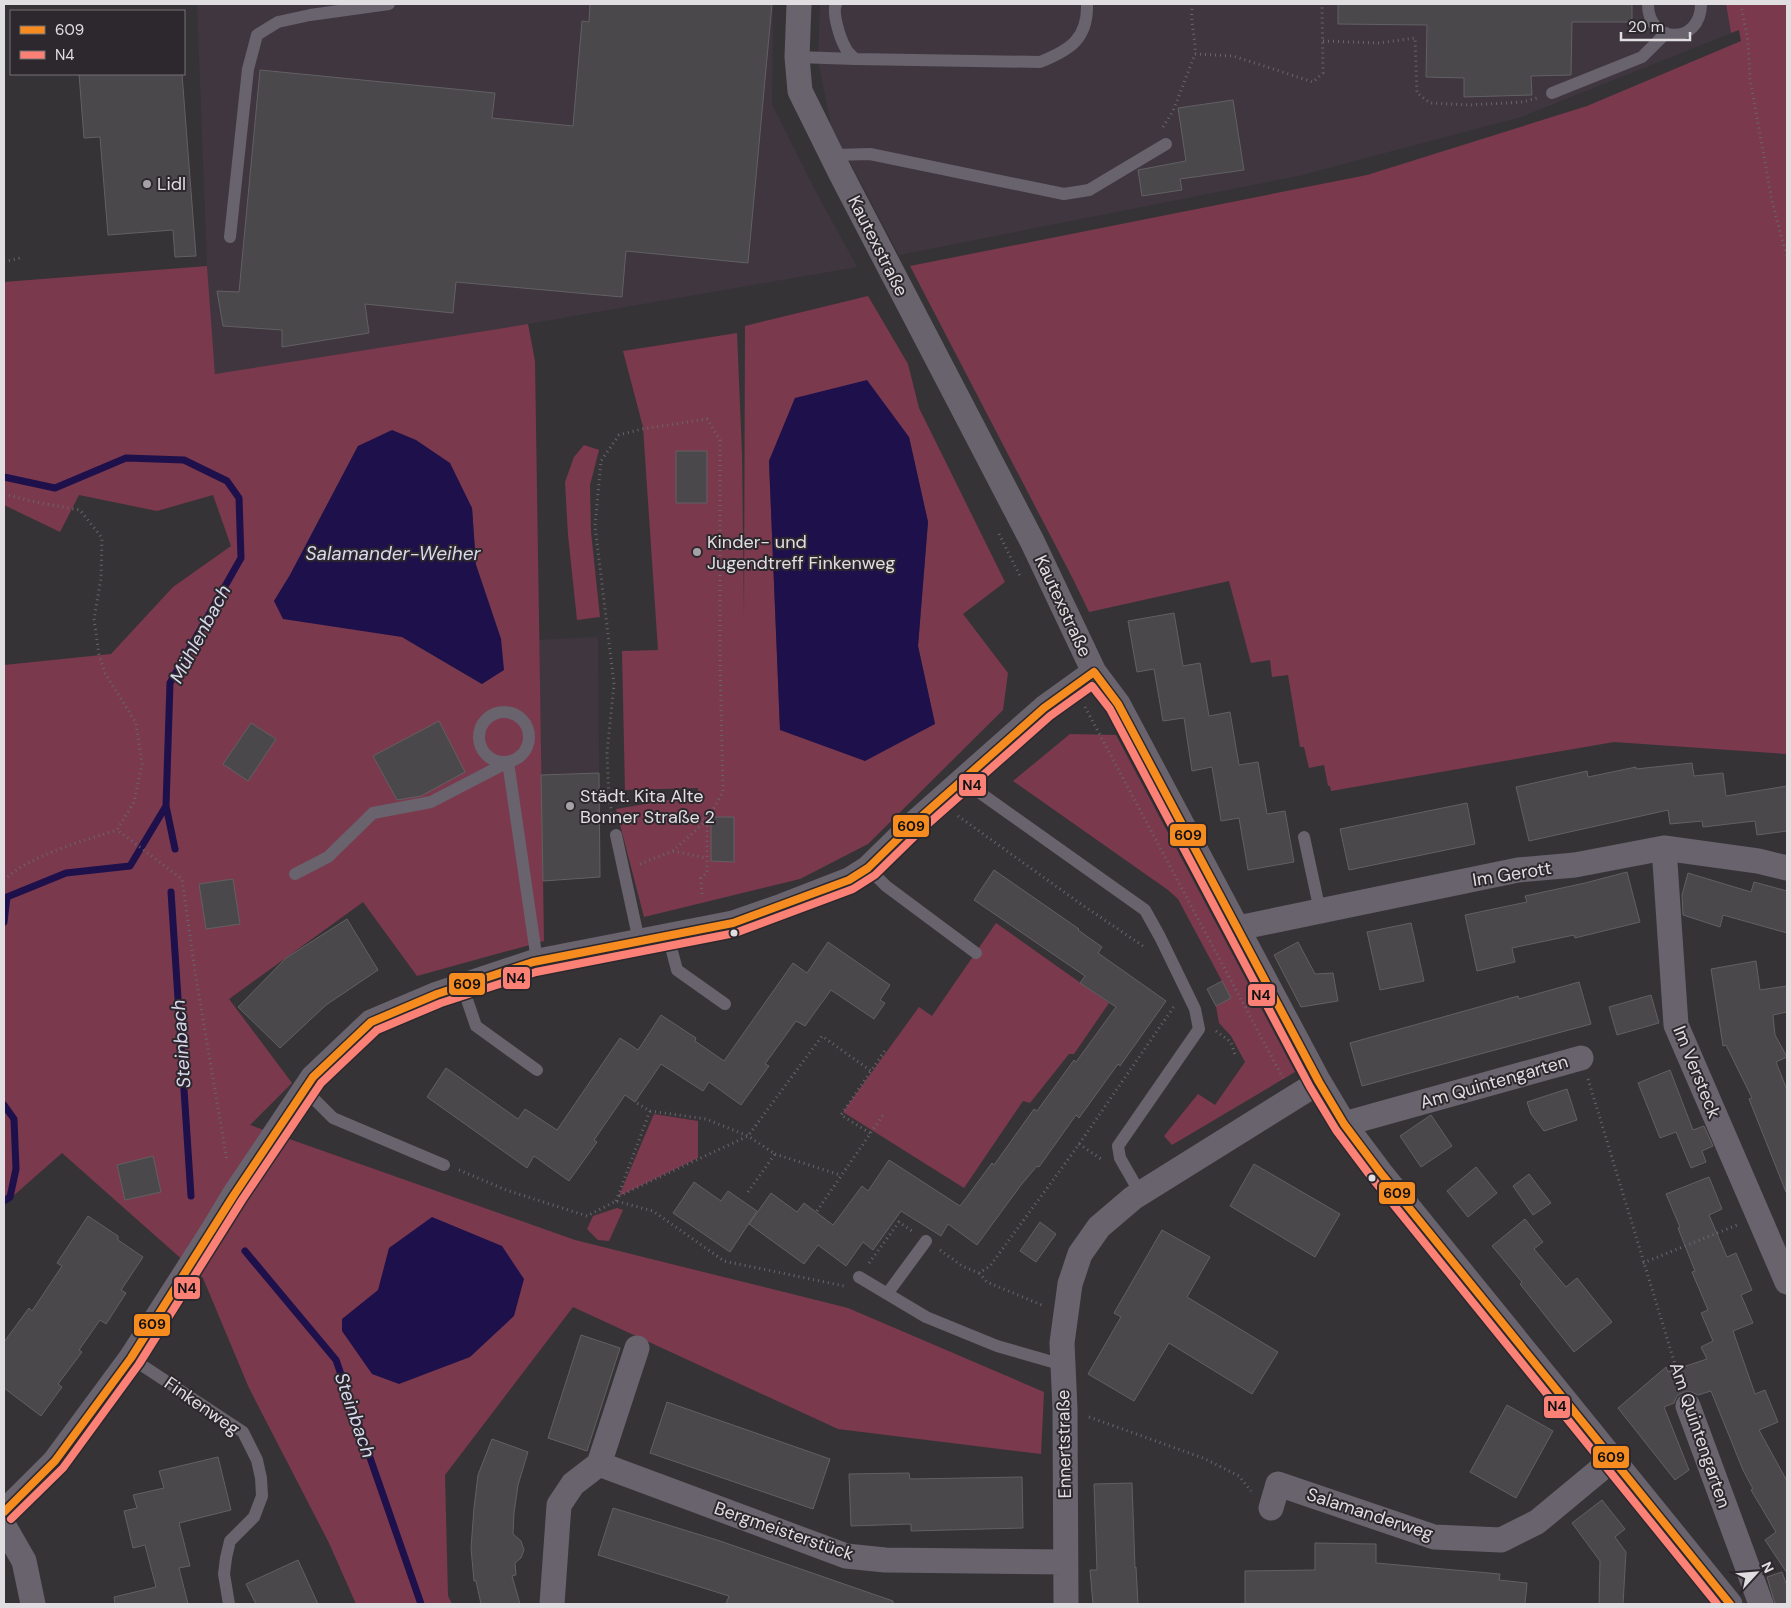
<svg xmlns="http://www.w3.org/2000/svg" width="1791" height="1608" font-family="'DM Sans',sans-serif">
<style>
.built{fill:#3f3640}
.green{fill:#7b394d;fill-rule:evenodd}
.water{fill:#1e104b}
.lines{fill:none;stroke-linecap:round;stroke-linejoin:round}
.stream{stroke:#1e104b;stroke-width:7}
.building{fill:#4b484b;stroke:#626062}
.path{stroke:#69656d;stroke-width:3;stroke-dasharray:1 4;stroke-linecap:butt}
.service{stroke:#68636d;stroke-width:12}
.minor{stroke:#68636d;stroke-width:25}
.bus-1-casing{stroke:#2d282d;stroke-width:11}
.bus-2-casing{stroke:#2d282d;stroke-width:11}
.bus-1{stroke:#f68b1f;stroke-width:8}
.bus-2{stroke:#fb8176;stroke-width:8}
.poi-dot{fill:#a5a2a6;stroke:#2d282d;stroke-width:2}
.bus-dot{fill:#e1dee1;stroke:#2d282d;stroke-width:2}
.labels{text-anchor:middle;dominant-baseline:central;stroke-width:4;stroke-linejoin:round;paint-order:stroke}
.poi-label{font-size:18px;fill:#e1dee1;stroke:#2d282d;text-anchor:start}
.street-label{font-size:18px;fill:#e1dee1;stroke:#2d282d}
.water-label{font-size:19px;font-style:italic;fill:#d9d9ee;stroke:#2d282d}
.line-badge{stroke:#2d282d;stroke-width:2}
.pale-badge-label{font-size:14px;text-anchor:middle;font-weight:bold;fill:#111}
</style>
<rect width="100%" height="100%" fill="#363337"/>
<path class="built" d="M197,4H773L772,104L815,190L857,267L528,324L215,374L207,266Z
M820,4H1726L1731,33L1521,117L1298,176L899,255L831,126L818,60Z
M598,637L600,877L543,881L539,640Z"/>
<path class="green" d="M1726,4H1787V754L1614,742L1331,791L1330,786H1328L1324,765L1309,768L1304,747H1300L1288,675L1272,677L1270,660L1251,663L1229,581L1089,612L1073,579L910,266L1367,175L1587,106L1741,41L1739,30L1731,33Z
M207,266L215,374L528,324L535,361L544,941L417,976L363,902L229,999L292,1083L250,1125L575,1240L848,1308L1044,1392L1041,1454L838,1429L573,1307L445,1475L448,1596L452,1604H356L329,1543L249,1388L203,1278L62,1153L4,1204V665L111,654L173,587L231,546L213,495L157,511L79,495L60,532L4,505V282ZM358,446L472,508L476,565L501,639L482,684L402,637L274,601L290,575ZM379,1290L342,1331L343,1319Z
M868,296L908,364L919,408L1005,582L963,614L1008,673L1003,710L868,844L800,879L644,917L616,809L698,795V788L625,790L622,651L658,650L643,427L623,351L737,333L742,454L744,616L745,326ZM795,398L909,437L928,522L918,646L935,724L780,730L769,461Z
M584,445L599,450L590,485L591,532L600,617L577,620L568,535L565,482L574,457Z
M1070,734L1116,735L1295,1072L1172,1145L1164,1136L1198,1094L1215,1105L1245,1062L1231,1036L1219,1023L1216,1006L1231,998L1178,899L1168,890L1013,781Z
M996,923L1109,1003L1074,1054H1069L1030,1103L1023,1101L964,1188L843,1112L919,1007L932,1016Z
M654,1114L698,1121V1158L619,1196Z
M617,1208L623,1210L609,1241L598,1240L587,1229L593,1216Z"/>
<path class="water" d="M867,380L909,437L928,522L918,646L935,724L865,761L780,730L769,461L795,398Z
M392,430L416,440L450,463L472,508L476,565L501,639L504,670L482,684L402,637L283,619L274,601L290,575L358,446Z
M432,1217L502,1246L524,1279L514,1316L470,1357L399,1384L372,1374L342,1331V1319L378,1290L389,1248Z"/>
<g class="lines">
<path class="stream" d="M4,477L55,488L126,458L184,460L227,481L239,498L241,558L170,683L166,806L130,866L66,873L7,897L4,922
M166,806L175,849
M171,892L191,1196
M4,1105L14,1119L16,1169L10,1197L4,1201
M245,1251L336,1360L421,1604"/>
</g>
<path class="building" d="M590,4H772L748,263L626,251L622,297L456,282L453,313L365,304L369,333L282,347V330L223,326L217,291L239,292L260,70L495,93L492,118L573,126L582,21L589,22Z
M1338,4H1632V22H1572L1571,75L1531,76L1532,95L1464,97V78L1426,77L1427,25L1338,24Z
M79,74H182L196,256L175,257L173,230L108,235L100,137L84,138Z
M1233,100L1244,170L1180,179L1182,190L1142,196L1138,170L1186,161L1178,108Z
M676,451H707V503H676Z
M1174,613L1183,666L1200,663L1209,716L1230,712L1239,765L1258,762L1267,814L1285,811L1294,862L1248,870L1239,818L1221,821L1212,767L1192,771L1184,718L1163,721L1154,669L1137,672L1128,621Z
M439,721L465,772L421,796L397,800L373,756Z
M251,723L276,739L248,781L223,764Z
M1692,763L1694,776L1723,773L1726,796L1787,786V831L1757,835L1755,821L1703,827L1702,821L1670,824L1668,810L1529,841L1516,787L1587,771L1588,777L1636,767V769Z
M599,773L600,877L543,881L541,775Z
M1467,803L1475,844L1349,870L1340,829Z
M711,817H734V862L711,861Z
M994,870L1079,929L1078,930L1102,947L1098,953L1166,1001L1120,1066L1118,1064L1079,1118L1076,1115L1039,1167L1037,1166L1021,1185L977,1245L948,1224L941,1236L901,1211L873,1250L863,1242L846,1266L818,1245L804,1264L749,1224L771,1193L797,1212L804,1203L833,1225L862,1186L868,1191L889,1160L960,1206L992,1163L994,1165L1034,1109L1037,1111L1074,1060L1076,1062L1116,1007L1080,983L1085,976L974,900Z
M1627,872L1640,922L1575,938L1574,935L1512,948L1515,962L1477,971L1465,915L1527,902L1525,896L1585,883Z
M1688,873L1751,892L1754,882L1787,891V933L1723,915L1720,927L1683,915L1682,895Z
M233,879L240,924L206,929L199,884Z
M347,919L378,970L326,1005L280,1048L238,1007L286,958Z
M1411,923L1424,981L1380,990L1367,932Z
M828,942L890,985L880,1000L885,1003L874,1019L831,990L805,1026L796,1021L765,1064L769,1066L741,1105L709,1082L703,1091L661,1064L635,1102L625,1095L594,1140L597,1142L569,1181L534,1156L527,1168L427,1097L446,1068L518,1119L525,1109L557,1130L620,1038L638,1050L661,1015L696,1038L695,1041L724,1061L793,963L807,973Z
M1298,942L1315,974L1333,973L1338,1001L1301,1007L1274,955Z
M1756,961L1760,990L1787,986V1012L1773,1015L1775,1035L1787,1057L1776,1062L1787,1090L1786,1192L1749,1099L1752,1098L1726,1045L1723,1046L1711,969Z
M1222,981L1231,998L1216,1006L1207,989Z
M1579,982L1591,1024L1362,1086L1350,1043L1518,996L1519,999Z
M1651,995L1659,1023L1617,1035L1609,1007Z
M1670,1070L1693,1130L1704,1126L1713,1146L1702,1151L1706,1162L1691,1168L1676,1132L1660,1138L1638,1083Z
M1567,1089L1577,1120L1544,1131L1531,1114L1527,1102Z
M1431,1115L1452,1146L1421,1167L1400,1136Z
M153,1156L161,1192L125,1200L117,1165Z
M1254,1164L1340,1214L1315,1257L1230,1206Z
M1476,1167L1497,1193L1468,1217L1447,1191Z
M1529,1174L1551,1203L1533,1215L1513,1186Z
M1709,1177L1722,1209L1709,1215L1727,1257L1736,1253L1752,1290L1741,1295L1753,1323L1733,1331L1755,1394L1765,1390L1778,1422L1759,1430L1787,1481V1573L1765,1540L1776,1532L1751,1490L1753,1489L1743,1470L1711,1391L1698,1395L1691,1392H1684L1677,1396L1674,1403L1664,1407L1689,1470L1675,1480L1618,1408L1666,1367L1668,1372L1707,1359L1701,1347L1713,1341L1701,1313L1708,1310L1692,1272L1695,1271L1678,1228L1680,1227L1666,1194Z
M694,1182L721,1201L728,1191L757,1211L730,1252L673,1213Z
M88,1216L118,1236V1240L143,1257L121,1290L126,1293L106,1324L100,1320L79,1350L82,1352L58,1384L62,1387L41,1416L4,1388V1342L29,1308L32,1311L62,1266L57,1263Z
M1525,1219L1543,1242L1534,1249L1566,1287L1577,1278L1612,1322L1574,1352L1520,1284L1522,1282L1492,1246Z
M1040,1222L1056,1234L1036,1262L1020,1251Z
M1162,1230L1210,1257L1187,1297L1278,1352L1252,1394L1169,1343L1134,1401L1088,1374L1121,1317L1114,1313Z
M581,1335L620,1348L587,1451L548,1438Z
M667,1402L830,1459L813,1509L650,1453Z
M1507,1405L1553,1431L1516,1498L1470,1472Z
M492,1439L528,1452L518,1485L514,1513L513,1534L521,1541L524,1550L521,1558L515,1563L516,1575L512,1576L520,1604H481L476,1581H474L471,1548L474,1508L478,1475Z
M218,1457L231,1510L179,1523L190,1566L179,1568L188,1604H115L114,1597L156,1587L145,1545L133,1548L124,1511L137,1508L133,1495L164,1488L159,1471Z
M909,1473L910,1479L1022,1477L1023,1528L911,1531V1524L851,1526L849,1474Z
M1132,1483L1135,1568L1136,1567L1138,1604H1093L1090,1570H1097L1094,1484Z
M1602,1500L1625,1529L1615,1537L1626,1552L1623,1604H1599L1600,1561L1572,1523Z
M613,1508L720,1541L893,1601V1604H726L729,1596L598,1555Z
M1315,1543L1376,1544V1563L1500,1574L1499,1580L1527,1583L1525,1604H1245V1571L1315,1570Z
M298,1560L318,1604H256L246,1584Z
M1782,1572L1787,1586V1604H1775L1767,1577Z"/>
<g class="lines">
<path class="path" d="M1193,4C1189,20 1196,37 1195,54
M1741,4L1748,41L1750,79L1772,201L1787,258
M1323,41L1379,43L1415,38L1417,93L1430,103L1469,105L1523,102L1537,98
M1163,127L1173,111L1195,54L1233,56L1313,82L1323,73L1322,4
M4,262L20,258
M4,494L40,503L80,510L102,538L101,578L94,619L99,655L105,673L136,723L142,764L134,802L117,830L182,879L196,978L227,1161
M999,534L1021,578
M1085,707L1283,1078
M958,816L1078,902L1143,946
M613,818L609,799L607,753L614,684L595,526L601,461L619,435L642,429L707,419L720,440V659L723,792L707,820V873L701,878L702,894
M673,851L706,858
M640,864L673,851L707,820L675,814
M4,880C30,855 83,841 117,830
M1216,1031L1231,1042L1235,1055
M1588,1079L1681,1384
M650,1111L706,1119L748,1136L775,1154L748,1192
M870,1133L841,1115L871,1071
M1079,1144L1101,1159
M775,1154L840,1175
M459,1170L506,1190L587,1216L616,1201L653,1211L724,1261L844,1286
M619,1196L748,1136L822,1036L871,1071L886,1049
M616,1201L650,1111L635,1102
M817,1211L883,1115
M940,1250L962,1266L979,1273L990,1266L1075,1150L1175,1005
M869,1263L899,1222L912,1231
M1643,1263L1737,1225
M979,1273L987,1282L1044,1306
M1089,1417L1203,1458L1239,1476L1251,1491"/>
<path class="service" d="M836,4C832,13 840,38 845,47C847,52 852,56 855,59
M1648,4C1648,45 1701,45 1701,4
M797,57L855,59L1040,62C1070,50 1088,39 1087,4
M1552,93L1642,57L1666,33
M832,155L870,154L1064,194L1089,190L1166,144
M230,237L248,69L257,35L278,22L310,15L389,4
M479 737a25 25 0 1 1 50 0a25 25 0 1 1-50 0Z
M962,780L1145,910L1160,937L1195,1009L1199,1029L1118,1146L1120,1158L1140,1193
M616,835L639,941
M1304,837L1320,911
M868,868L886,886L976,953
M295,874L328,857L373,813L431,802L508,762L537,961
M668,936L677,970L725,1004
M462,985L476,1026L537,1070
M304,1089L333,1118L444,1165
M859,1277L926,1317L997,1346L1063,1365
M887,1294L926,1241
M131,1358L243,1432L257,1460L261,1478L262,1496L254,1517L230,1541L226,1558L224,1574L229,1604"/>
<path class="minor" d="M799,4L797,57L800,91L841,174L1032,541L1094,672L1118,704L1319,1082L1344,1124L1380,1172L1730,1604
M1664,848L1676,1025L1787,1282
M1238,928L1518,870L1575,865L1664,848L1758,861L1787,868
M1344,1124L1581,1058
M1688,1406L1761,1604
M599,1464L637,1348
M1271,1508L1278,1484L1434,1537L1501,1540L1537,1522L1613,1459
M4,1512L55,1461L131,1358L213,1230L234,1195L313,1077L371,1022L437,994L533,962L733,923L782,906L849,880L868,868L913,824L1044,708L1094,672
M4,1526L24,1561L33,1604
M552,1604L559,1505L573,1484L599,1464L846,1556L885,1560L1065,1562
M1066,1604L1065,1409L1062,1343L1070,1284L1080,1254L1099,1227L1133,1198L1319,1082"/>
<defs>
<path id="bus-1" d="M1094,672L1118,704L1319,1082L1344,1124L1380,1172L1730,1604
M4,1512L55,1461L131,1358L234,1195L313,1077L371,1022L437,994L533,962L733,923L849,880L868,868L913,824L1044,708L1094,672"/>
<path id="bus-2" d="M11,1519L63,1468L139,1364L242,1200L321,1083L377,1030L441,1003L536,972L735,933L853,889L875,875L920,831L1050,716L1092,686L1110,709L1310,1087L1336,1130L1372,1178L1717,1604"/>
</defs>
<use href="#bus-1" class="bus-1-casing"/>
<use href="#bus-2" class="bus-2-casing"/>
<use href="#bus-1" class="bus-1"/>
<use href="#bus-2" class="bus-2"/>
</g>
<g class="poi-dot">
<circle cx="147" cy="184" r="5"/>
<circle cx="697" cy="552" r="5"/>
<circle cx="570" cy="806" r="5"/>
</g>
<g class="bus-dot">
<circle cx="734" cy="933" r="4.5"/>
<circle cx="1372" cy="1178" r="4.5"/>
</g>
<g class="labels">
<g class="poi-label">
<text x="157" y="184">Lidl</text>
<text x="707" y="542">Kinder- und<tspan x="707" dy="21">Jugendtreff Finkenweg</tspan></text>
<text x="580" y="796">Städt. Kita Alte<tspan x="580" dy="21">Bonner Straße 2</tspan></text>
</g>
<g class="street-label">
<text transform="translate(878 246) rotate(63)">Kautexstraße</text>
<text transform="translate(1063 606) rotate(65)">Kautexstraße</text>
<text transform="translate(1512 874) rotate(-9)">Im Gerott</text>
<text transform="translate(1697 1072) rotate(68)">Im Versteck</text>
<text transform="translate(1494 1082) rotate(-16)">Am Quintengarten</text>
<text transform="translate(202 1406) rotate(35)">Finkenweg</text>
<text transform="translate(1700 1435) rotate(71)">Am Quintengarten</text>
<text transform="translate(1064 1444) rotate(-91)">Ennertstraße</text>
<text transform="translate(1370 1514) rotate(18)">Salamanderweg</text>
<text transform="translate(784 1531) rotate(19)">Bergmeisterstück</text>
</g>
<g class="water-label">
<text x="393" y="553">Salamander-Weiher</text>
<text transform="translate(200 634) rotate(-62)">Mühlenbach</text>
<text transform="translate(181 1044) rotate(-94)">Steinbach</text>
<text transform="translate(355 1415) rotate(71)">Steinbach</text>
</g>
</g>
<g class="line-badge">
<rect x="958" y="773" width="29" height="24" rx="5" fill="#fb8176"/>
<rect x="892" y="814" width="38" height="24" rx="5" fill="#f68b1f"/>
<rect x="1169" y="823" width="38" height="24" rx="5" fill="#f68b1f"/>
<rect x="502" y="966" width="29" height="24" rx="5" fill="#fb8176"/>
<rect x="448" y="972" width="38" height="24" rx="5" fill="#f68b1f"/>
<rect x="1247" y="983" width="29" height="24" rx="5" fill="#fb8176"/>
<rect x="1378" y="1181" width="38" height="24" rx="5" fill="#f68b1f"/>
<rect x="173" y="1276" width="28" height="24" rx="5" fill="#fb8176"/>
<rect x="133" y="1313" width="38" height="24" rx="5" fill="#f68b1f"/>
<rect x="1543" y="1395" width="28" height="24" rx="5" fill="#fb8176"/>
<rect x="1592" y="1445" width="38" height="24" rx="5" fill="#f68b1f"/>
</g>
<g class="pale-badge-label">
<text x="972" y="790">N4</text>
<text x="911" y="831">609</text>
<text x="1188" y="840">609</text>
<text x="516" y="983">N4</text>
<text x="467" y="989">609</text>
<text x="1261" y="1000">N4</text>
<text x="1397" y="1198">609</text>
<text x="187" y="1293">N4</text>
<text x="152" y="1329">609</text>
<text x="1557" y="1411">N4</text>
<text x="1611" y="1462">609</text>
</g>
<rect width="1791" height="1608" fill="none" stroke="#e1dee1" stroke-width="10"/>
<rect x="10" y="10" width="175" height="65" fill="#2d282d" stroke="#757175"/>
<rect x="20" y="26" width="25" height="8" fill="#f68b1f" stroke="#757175"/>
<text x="55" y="35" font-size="15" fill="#e1dee1">609</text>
<rect x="20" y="51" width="25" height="8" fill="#fb8176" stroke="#757175"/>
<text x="55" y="60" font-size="15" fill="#e1dee1">N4</text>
<g transform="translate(1756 1573) rotate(64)" stroke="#2d282d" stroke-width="4" paint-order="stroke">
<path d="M0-4L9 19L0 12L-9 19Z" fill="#e1dee1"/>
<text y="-8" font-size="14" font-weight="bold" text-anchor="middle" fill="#e1dee1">N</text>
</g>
<path d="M1621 32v8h69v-8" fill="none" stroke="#e1dee1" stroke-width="2.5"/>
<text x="1628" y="32" font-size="15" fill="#e1dee1" stroke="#2d282d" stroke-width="4" paint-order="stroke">20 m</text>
</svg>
